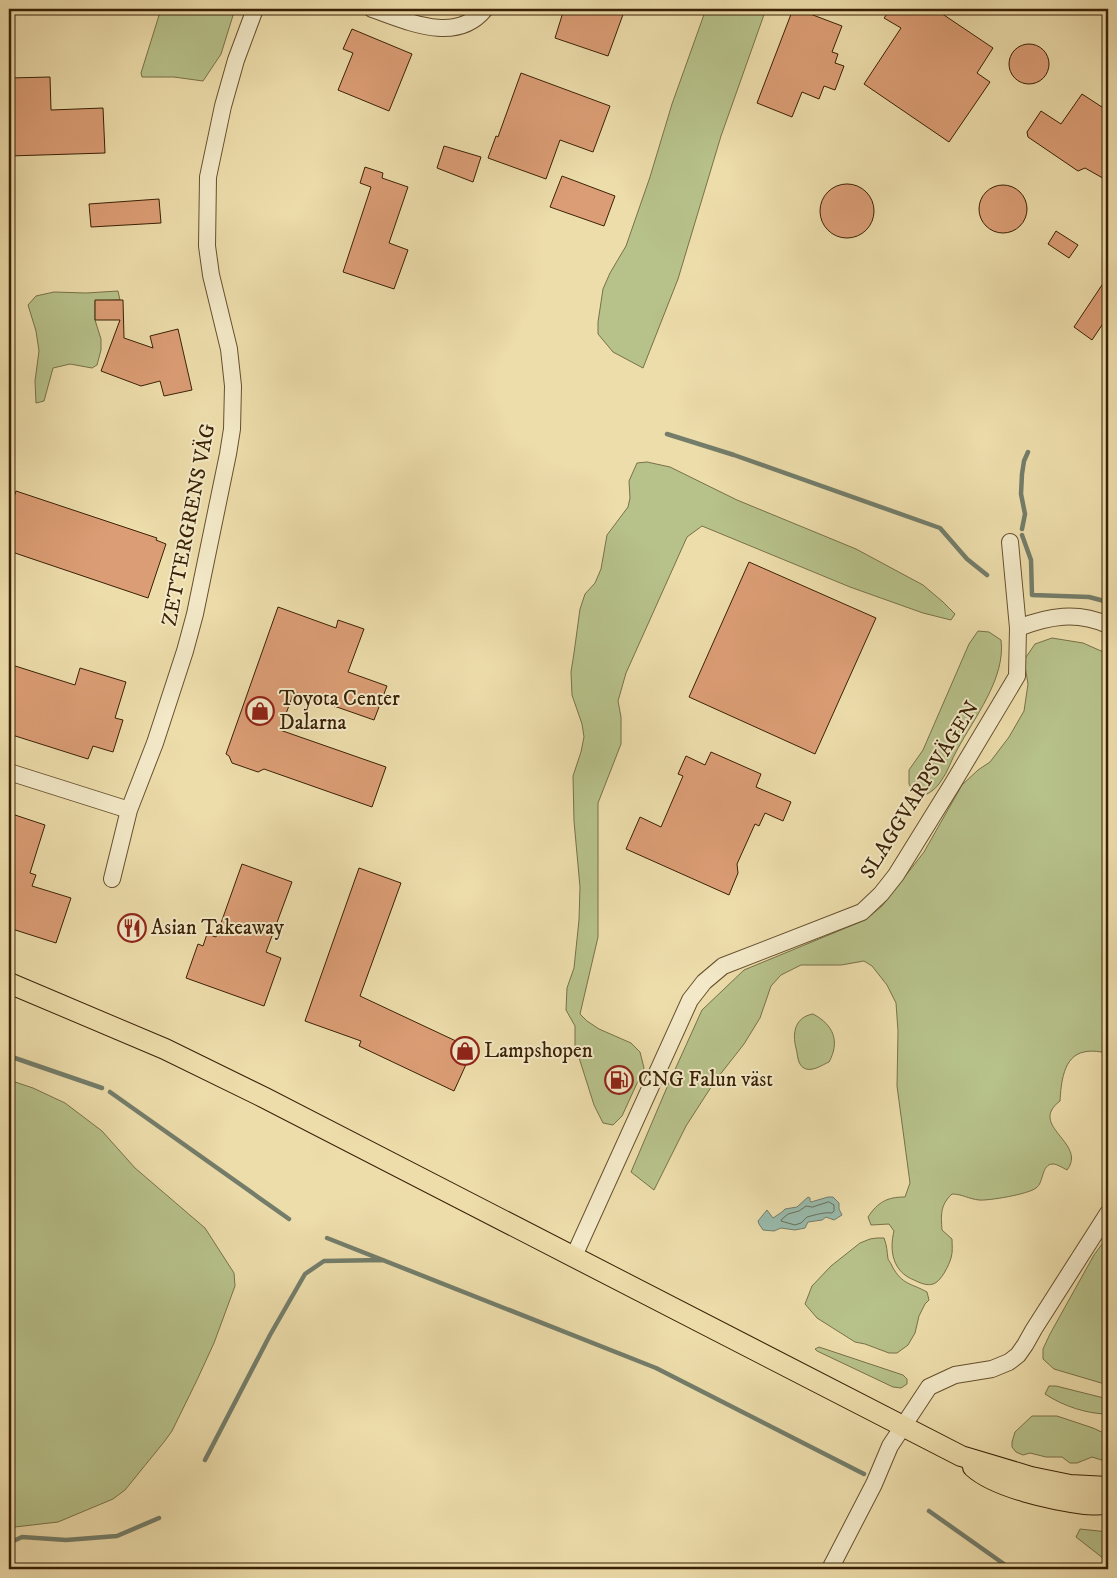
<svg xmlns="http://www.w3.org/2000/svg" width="1117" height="1578" font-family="'IM FELL DW Pica',serif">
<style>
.green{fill:#b7c18a;stroke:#787148}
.water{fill:#99bbad;stroke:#737d6a}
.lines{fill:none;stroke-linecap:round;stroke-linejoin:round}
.shore{stroke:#6a6e59;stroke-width:1}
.stream{stroke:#737d6a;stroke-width:4.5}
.building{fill:#db9d75;stroke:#3a2105}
.minor-casing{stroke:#67502e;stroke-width:18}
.major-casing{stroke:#3a2105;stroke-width:22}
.minor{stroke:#f3e9c8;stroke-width:16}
.major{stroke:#edddab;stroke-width:20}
.labels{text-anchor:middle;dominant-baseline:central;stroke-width:4;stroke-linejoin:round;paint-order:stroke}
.street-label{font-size:21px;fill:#3a2105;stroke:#f3e9c8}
.poi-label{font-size:21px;fill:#3a2105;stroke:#f3e9c8;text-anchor:start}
</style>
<rect width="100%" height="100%" fill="#edddab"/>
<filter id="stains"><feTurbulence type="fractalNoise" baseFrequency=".004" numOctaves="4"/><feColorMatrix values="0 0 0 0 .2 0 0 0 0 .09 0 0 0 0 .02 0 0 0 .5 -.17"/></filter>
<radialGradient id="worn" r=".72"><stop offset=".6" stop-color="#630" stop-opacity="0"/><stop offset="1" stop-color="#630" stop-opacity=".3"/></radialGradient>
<path class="green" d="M161,9H235L221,54L203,81L174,77H142L141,73Z
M706,9H766L721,136L678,279L643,368L613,352L598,334V322L603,289L610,273L626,246L650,177L672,104Z
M118,291L120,300L95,301V320L101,339V350L97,365L92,368L70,364L53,368L44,401L36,403L35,381L39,351L36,331L28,305L36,296L54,292L86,293Z
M647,462L670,467L737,500L856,549L923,585L943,602L955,614L951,620L923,613L850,587L702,526L687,537L626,673L618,701L621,717V744L598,803V937L580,1014L587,1021L599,1029L631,1043L640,1052L644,1068L622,1116L613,1125L603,1123L594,1105L575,1045V1026L566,1010L567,988L574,968L579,920L580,887L574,821L573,776L581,752L584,737L582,724L572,695L571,672L574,653L580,609L585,594L595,583L601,569L607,535L628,507L630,498L629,481L637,463Z
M978,631L989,632L1001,640C1006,678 974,718 957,750C951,760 948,772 941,781C936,789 929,794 920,797L914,793L909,784V770L923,750L969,644Z
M1052,638L1083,643L1108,654V946L1104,949C1101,960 1102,965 1108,974V1053C1101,1052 1092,1050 1084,1052C1063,1056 1061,1084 1060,1101C1027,1126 1088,1143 1067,1170C1063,1168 1057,1164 1053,1164C1041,1164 1044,1183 1036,1188C1029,1194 988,1201 979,1200C969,1199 962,1194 952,1194C940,1205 941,1215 942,1230L952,1239C952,1245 953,1252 951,1258C949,1265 941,1282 933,1284C927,1286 920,1283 914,1280C893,1272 889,1251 894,1231L889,1224L871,1225L868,1217C878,1202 887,1197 905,1197L910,1183L897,1086L898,1031L896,1003L887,985L872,966L864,961L841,965H801L781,975L771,986L760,1018L744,1044L715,1081L686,1126L654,1190L631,1172L668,1085L702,1010L744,970L865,920L882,906L924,852L962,785L978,770L990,762L1009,737L1024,711L1028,684L1024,660L1035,644Z
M813,1014C834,1025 840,1042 829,1062C822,1065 814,1071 806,1069C797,1066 798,1055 796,1048C792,1033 795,1017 813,1014Z
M9,1080L33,1088L65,1103L102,1131L135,1168L205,1228L234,1273L235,1286L214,1343L197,1380L172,1431L164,1442L125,1490L113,1499L58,1522L15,1527H9Z
M1108,1236V1385L1054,1369L1043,1359V1349L1050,1334L1094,1255Z
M877,1238H884C887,1246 887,1251 888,1259C889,1261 891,1263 892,1266C902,1285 911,1283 927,1292L929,1300L925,1304L919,1316L915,1333L908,1345L897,1353H889L865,1344L855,1342L817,1318L805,1304L812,1286L831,1266L860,1243L870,1239Z
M819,1347L903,1375L907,1379V1384L901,1388L893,1387L817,1351L815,1349Z
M1049,1386H1056L1108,1399V1414C1087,1414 1063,1406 1045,1394Z
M1032,1416H1057L1093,1428L1108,1435V1462L1092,1457L1077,1463H1070L1062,1457H1046L1030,1453L1023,1455L1016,1452L1012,1447V1442L1015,1432Z
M1080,1529L1108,1532V1562L1076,1537Z"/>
<path class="water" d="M808,1197L810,1198V1201L811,1202L828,1197H833L839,1203V1209L842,1215L834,1220L826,1217L822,1220L808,1222L805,1228L795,1230L781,1228L774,1231L763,1230L759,1224L758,1221L767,1210L773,1218L782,1212L785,1209L797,1207Z"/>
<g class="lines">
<path class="shore" d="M829,1202L834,1205V1211L832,1213C824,1212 815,1215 807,1217L801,1223L795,1225L781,1221L782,1219L788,1214L799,1211L806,1206L812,1207Z"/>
<path class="stream" d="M667,434L734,455L940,528L967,559L987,575
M1022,529L1025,514L1021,494L1022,474L1024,461L1028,452
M1022,535L1031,560L1032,595L1089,597L1108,602
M9,1056L102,1088
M110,1092L289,1219
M327,1238L656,1368L864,1474
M205,1460L270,1335L305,1274L324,1261L383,1260
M929,1511L1011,1569
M9,1543L22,1537L66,1540L117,1536L159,1518"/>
</g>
<path class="building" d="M564,9H625L608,56L555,38Z
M793,9H797L842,26L832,52L838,54L835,63L844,66L835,90L824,86L819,99L802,92L792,117L757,103Z
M891,9H935L993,48L977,73L990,82L949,142L864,84L901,28L884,18Z
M352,29L412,54L389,111L338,90L353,53L343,49Z
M1009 64a20 20 0 1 1 40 0a20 20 0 1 1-40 0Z
M521,73L610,106L593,152L560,140L546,179L488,158L496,136L498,137Z
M50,77L51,110L103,108L105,153L9,156V78Z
M1082,94L1108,111V181L1085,168L1078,171L1028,137L1027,132L1041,111L1061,124Z
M444,146L481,157L473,182L437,168Z
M365,167L383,173L382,178L408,187L389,243L408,250L394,289L343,272L371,187L360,183Z
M562,176L615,196L604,226L550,207Z
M820 211a27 27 0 1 1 54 0a27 27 0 1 1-54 0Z
M979 209a24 24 0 1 1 48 0a24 24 0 1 1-48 0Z
M159,199L161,223L91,227L89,204Z
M1056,231L1078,245L1069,258L1048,244Z
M1108,276V316L1092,340L1074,327Z
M95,300H123L124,338L153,348L150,336L178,329L192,390L164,396L160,381L141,386L101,371L120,320H95Z
M16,491L157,538L156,540L166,544L148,598L9,551V512Z
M749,562L876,618L815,754L689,697Z
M278,607L336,628L338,620L364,629L348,672L387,686L374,720L294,692L280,730L386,767L372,807L264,769L258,772L232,763L229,756L226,754Z
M9,664L75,685L80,668L126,682L115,718L123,720L113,752L93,746L88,759L9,734Z
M711,752L761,774L756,787L791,802L783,821L765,813L759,826L755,824L737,864L738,873L729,895L626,849L640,817L661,827L683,776L678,774L686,756L705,765Z
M9,813L45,825L30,873L36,875L32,886L71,898L56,943L9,928Z
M242,864L292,882L266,952L281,958L264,1006L186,978L198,944L203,946L207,934L216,937Z
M359,868L401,883L360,996L473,1049L454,1091L359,1046L361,1041L305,1021Z
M127,919L140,923L137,935L124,932Z"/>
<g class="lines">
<defs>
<path id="minor" d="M372,9C407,21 456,45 485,9
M1018,628C1049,616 1077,611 1108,625
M9,772L129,810L112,879
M129,810L155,743L185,651L195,614L228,454L232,429L233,386L229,349L211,275L207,246L208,177L223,106L236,60L255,9
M574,1256L690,1000L704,982L723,966L862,912L881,894L896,875L953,783L1017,676L1018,628L1010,542
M830,1569L874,1484L890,1446L929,1387L955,1375L992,1369L1009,1362L1018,1355L1025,1345L1034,1329L1108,1213"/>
<path id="major" d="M9,983L165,1049L265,1098L961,1456L1031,1477L1070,1485L1108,1487
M973,1467C996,1488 1054,1500 1085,1504C1092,1505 1101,1504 1108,1504"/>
</defs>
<use href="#minor" class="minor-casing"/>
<use href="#major" class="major-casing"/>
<use href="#minor" class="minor"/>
<use href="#major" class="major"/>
</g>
<defs>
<symbol id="shop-ring" viewBox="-11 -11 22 22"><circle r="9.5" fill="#f3e9c8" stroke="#8f2418" stroke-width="1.5"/><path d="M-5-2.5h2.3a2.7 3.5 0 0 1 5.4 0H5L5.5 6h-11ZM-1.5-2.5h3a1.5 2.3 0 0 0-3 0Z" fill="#8f2418"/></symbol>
<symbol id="restaurant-ring" viewBox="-11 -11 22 22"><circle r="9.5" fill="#f3e9c8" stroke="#8f2418" stroke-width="1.5"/><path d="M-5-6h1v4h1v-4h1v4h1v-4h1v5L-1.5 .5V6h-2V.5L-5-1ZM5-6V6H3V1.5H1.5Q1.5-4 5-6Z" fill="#8f2418"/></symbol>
<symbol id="fuel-ring" viewBox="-11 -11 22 22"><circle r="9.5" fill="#f3e9c8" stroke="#8f2418" stroke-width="1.5"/><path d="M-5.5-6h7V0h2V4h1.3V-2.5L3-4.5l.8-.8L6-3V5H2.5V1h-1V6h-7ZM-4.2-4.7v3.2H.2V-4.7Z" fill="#8f2418"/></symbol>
</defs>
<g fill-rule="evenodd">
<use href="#shop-ring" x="244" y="695" width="32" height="32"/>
<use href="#restaurant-ring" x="116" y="912" width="32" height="32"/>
<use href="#shop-ring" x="449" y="1035" width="32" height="32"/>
<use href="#fuel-ring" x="603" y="1064" width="32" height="32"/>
</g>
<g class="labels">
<g class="street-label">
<text transform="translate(189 525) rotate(-79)">ZETTERGRENS VÄG</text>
<text transform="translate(920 790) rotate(-58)">SLAGGVARPSVÄGEN</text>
</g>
<g class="poi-label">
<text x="279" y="699">Toyota Center<tspan x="279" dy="24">Dalarna</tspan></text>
<text x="151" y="928">Asian Takeaway</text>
<text x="484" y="1051">Lampshopen</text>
<text x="638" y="1080">CNG Falun väst</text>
</g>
</g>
<rect width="1117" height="1578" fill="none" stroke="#edddab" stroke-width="30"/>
<rect x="10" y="10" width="1097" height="1558" fill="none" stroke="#3a2105" stroke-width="2.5"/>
<rect x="15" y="15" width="1087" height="1548" fill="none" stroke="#3a2105"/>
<rect width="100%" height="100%" filter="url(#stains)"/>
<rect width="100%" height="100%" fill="url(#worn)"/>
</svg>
